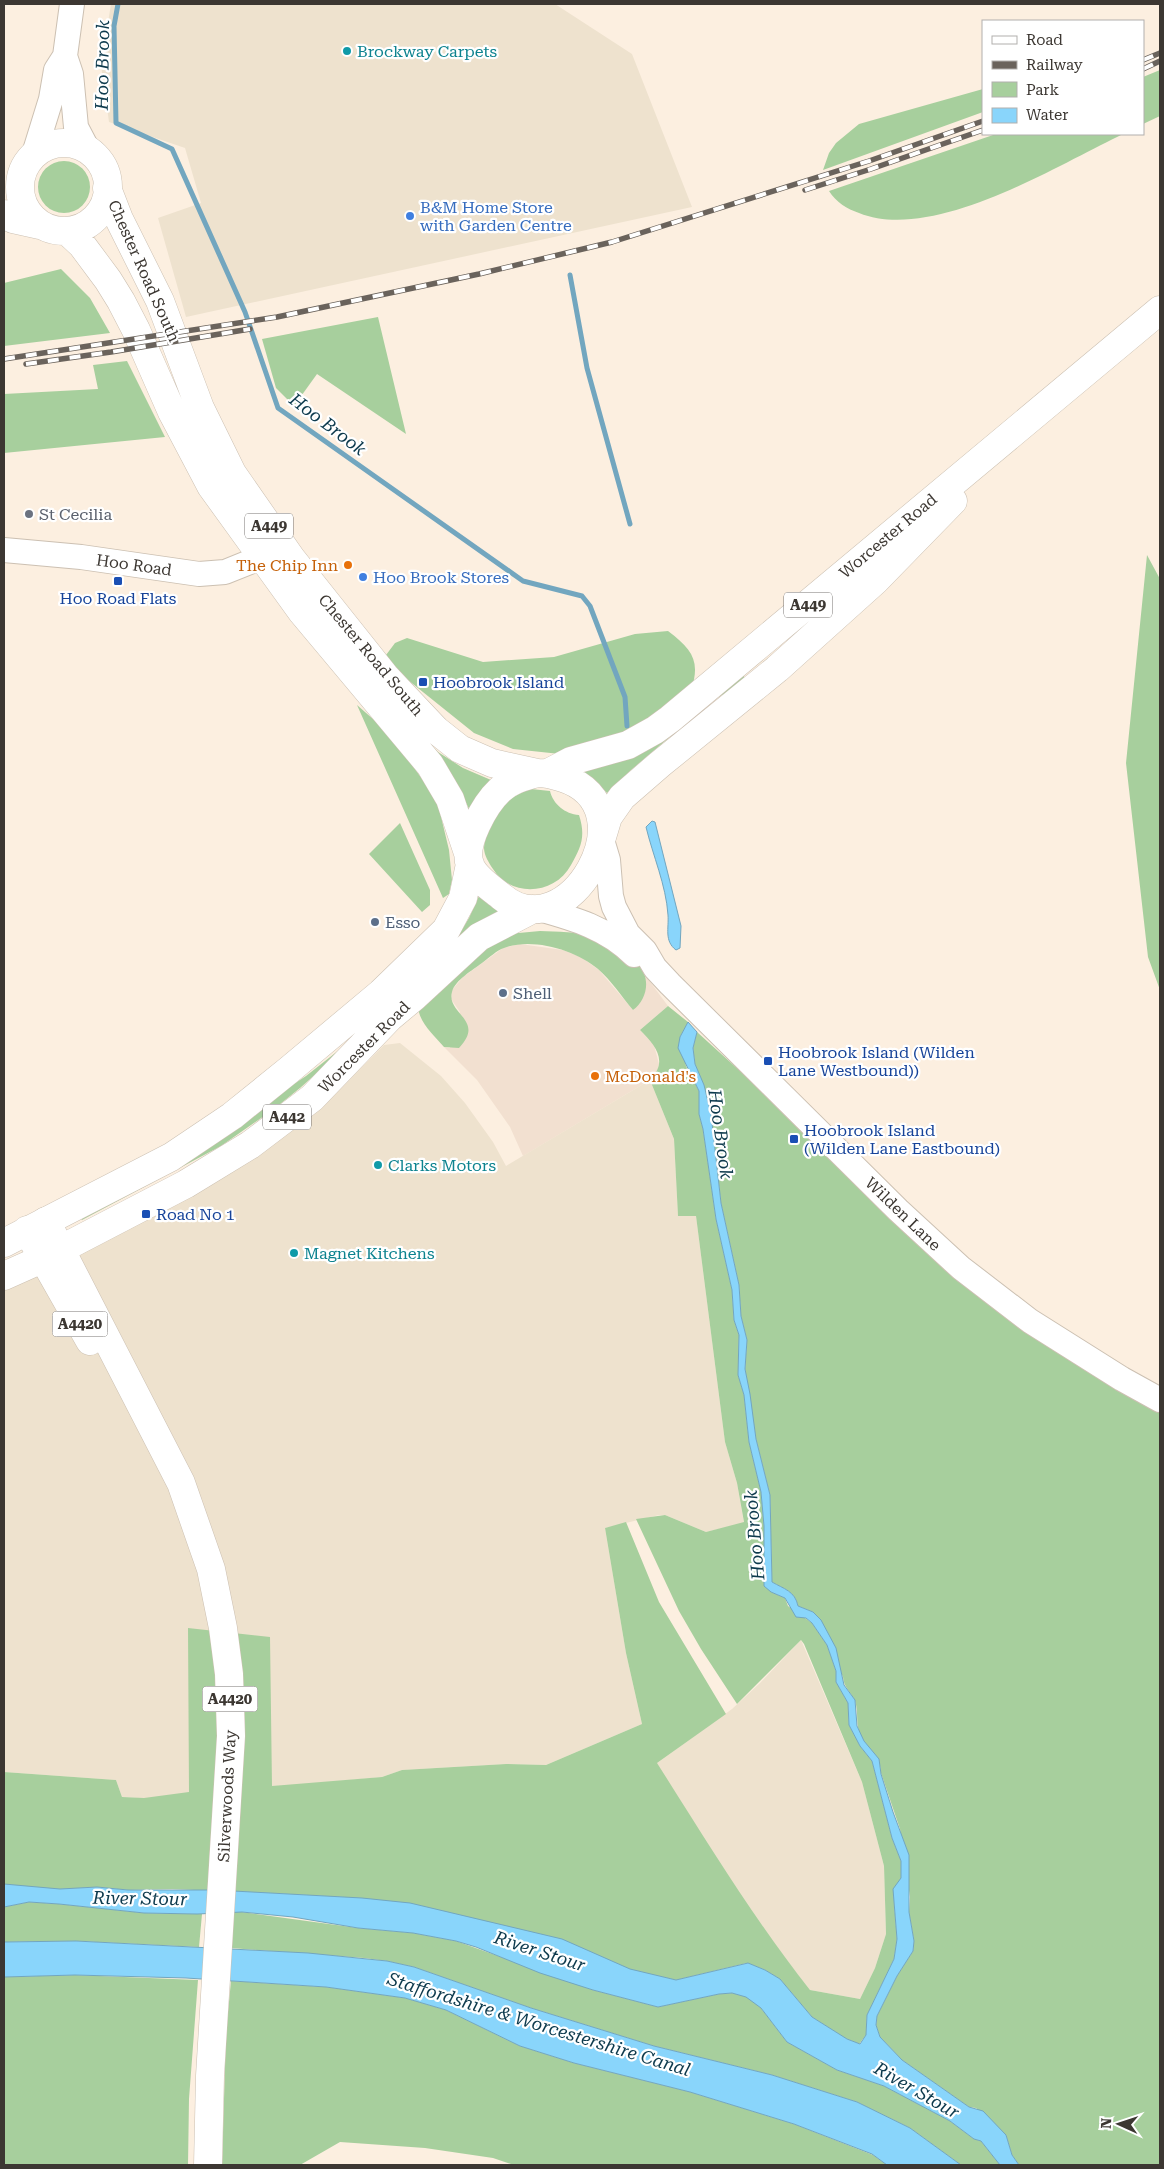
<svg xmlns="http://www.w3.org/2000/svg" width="1164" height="2169" font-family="'Roboto Serif',serif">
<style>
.commercial{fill:#f2e0d0}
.industrial{fill:#eee2ce}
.green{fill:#a7cf9d}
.water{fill:#89d5fb;stroke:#72a6bf}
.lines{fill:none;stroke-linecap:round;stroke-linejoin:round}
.stream{stroke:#72a6bf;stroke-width:5}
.tertiary-casing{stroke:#ccc0b2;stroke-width:26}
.primary-casing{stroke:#ccc0b2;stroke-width:29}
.trunk-casing{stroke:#ccc0b2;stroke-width:29}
.tertiary{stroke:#fff;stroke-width:24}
.primary{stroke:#fff;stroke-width:28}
.trunk{stroke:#fff;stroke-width:28}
.rail-casing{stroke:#6a635c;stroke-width:5.5}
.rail{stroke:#fff;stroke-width:4;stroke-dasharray:11;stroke-linecap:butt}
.culture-dot{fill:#0f9aa8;stroke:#fff;stroke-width:2}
.shop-dot{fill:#3f7fe0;stroke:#fff;stroke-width:2}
.worship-dot{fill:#6b7280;stroke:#fff;stroke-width:2}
.food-dot{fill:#e8710a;stroke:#fff;stroke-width:2}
.transit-dot{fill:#1a4fb4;stroke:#fff;stroke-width:2}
.service-dot{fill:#5c6f8a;stroke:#fff;stroke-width:2}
.labels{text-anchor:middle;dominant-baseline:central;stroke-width:4.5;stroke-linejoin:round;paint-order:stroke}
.shield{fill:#fff;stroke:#767370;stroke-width:1}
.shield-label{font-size:15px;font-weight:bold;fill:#3c3732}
.culture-label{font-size:16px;fill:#0d838f;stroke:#fff;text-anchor:start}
.shop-label{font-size:16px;fill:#366cbe;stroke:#fff;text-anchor:start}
.street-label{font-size:16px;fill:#3c3732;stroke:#fff}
.worship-label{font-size:16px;fill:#5b616d;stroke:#fff;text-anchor:start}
.food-label{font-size:16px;fill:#c56008;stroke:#fff;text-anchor:end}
.transit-label{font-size:16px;fill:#164399;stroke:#fff;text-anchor:start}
.service-label{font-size:16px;fill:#4e5e75;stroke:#fff;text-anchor:start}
.water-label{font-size:18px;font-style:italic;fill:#0d3a4d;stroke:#fff}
</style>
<rect width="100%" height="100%" fill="#fcefe0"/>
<path class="commercial" d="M520,944L563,950L581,957L599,970L633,1010L646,982L642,971L668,1006L640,1030L654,1045L659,1064L657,1073L650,1080L523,1156L510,1127L477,1080L444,1047L450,1048L460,1012L451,999L452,990L463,977L503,948Z"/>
<path class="industrial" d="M111,4H555L632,54L692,207L186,317L158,218L201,203L185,148L109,122L101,65Z
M400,1043L441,1076L465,1103L493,1142L506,1166L650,1080L674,1139L678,1216H696L725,1442L737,1483L744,1523L706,1532L665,1515H659L605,1528L626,1653L642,1724L546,1765L506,1764L402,1770L382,1777L276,1787L259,1785L155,1799L122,1797L116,1780L4,1772V1276L271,1129L322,1108L384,1045Z
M801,1640L862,1782L884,1866L886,1934L875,1968L860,1999L810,1990L778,1950L653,1766L732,1709L760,1683Z"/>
<path class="green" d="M1160,70V116L1143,124V77Z
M983,89V112L823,170L829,153L836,143L859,124Z
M996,134H1123C1056,166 933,243 859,213C847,209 836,202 829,191Z
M38 187a26 26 0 1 1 52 0a26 26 0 1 1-52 0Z
M61,269L90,298L110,333L4,346V283Z
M378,317L406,434L317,374L294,406L276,388L262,339Z
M127,361L165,437L4,453V394L98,389L93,365Z
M1147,555L1160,579V990L1148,957L1126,763Z
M668,631C692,649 701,661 691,690L613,741L560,754L513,749L474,733L393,668L386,655L395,643L407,638L483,662L554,657L635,634Z
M741,673L748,681L713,700L630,771L607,793L591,778L579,772Z
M357,705L390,734L437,800L449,850L452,880L449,894L443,898Z
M399,712L438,752L463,768L491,780L469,809L459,788Z
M531,789L550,791C553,804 565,814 579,815C586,837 581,847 571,865C555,895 511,898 493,869C489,863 484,855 484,848C484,839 490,828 494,820C503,803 513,795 531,789Z
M400,823L430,890V905L422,912L369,854Z
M479,896L502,909L300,1088L274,1109L221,1146L82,1220L78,1213L268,1101L306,1076L339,1050L455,941L469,918Z
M540,931C557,932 578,931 594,937C605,942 627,956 637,964C652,977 647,1000 633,1010C622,997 611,980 598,969C576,950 532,937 504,948C497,950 489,958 482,963C473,970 455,980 452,992C446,1014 486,1020 459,1048L444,1047C433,1034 419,1023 418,1006L484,946L507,934Z
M668,1006L688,1022L680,1037L686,1066L699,1091V1114L703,1129L716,1219L732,1290L734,1320L739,1335L738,1375L744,1395L749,1442L761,1492L764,1526V1572L771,1592L785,1598L788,1606L812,1623L827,1645L836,1671V1682L848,1703L849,1725L860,1746L872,1761L892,1838L901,1861V1878L894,1902L897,1939L894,1959L867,2015L866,2035L859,2044L845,2038L812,2017L780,1979L765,1970L747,1963L676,1980L286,1894L172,1889L128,1890L97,1887L4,1894V1772L116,1780L122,1797L144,1798L189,1792L188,1628L270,1637L272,1786L382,1777L402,1770L506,1764L546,1765L642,1724L626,1653L605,1528L626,1522L659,1602L726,1714L657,1763C706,1840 753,1918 810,1990L860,1999L875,1968L886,1934L884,1866L862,1782L804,1644L801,1640L737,1704L701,1649L679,1611L636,1519L665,1515L706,1532L744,1522L737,1483L725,1442L696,1216H678L674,1139L650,1080C669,1061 655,1045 640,1030Z
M697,1032L1013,1319L1073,1362L1160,1411V2165H1019L1012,2155L1006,2135L976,2108L969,2107L902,2060L880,2037L876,2025L877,2016L897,1976L913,1951L914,1941L909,1912L910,1897L900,1829L881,1773C880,1753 869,1752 861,1736C855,1725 859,1713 855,1701C851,1692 844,1688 843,1677L813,1612L798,1606C795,1591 784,1589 772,1582L770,1495L756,1439L745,1369L747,1340L741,1316L739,1285L721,1203L711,1114L704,1086L695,1064L693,1048Z
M29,1902L59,1904L144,1913L202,1914L199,1947L76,1941L4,1942V1907Z
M234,1912H242L358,1928L413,1933L456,1941L593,1990L658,2007L719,1994L732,1993L747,1997L761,2008L787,2042L837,2070L884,2086L950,2121L974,2139L981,2141L1000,2165H961L910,2128L857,2102L772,2075L654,2046L531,2008L414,1967L387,1961L364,1958L231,1948Z
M75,1975L198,1980L189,2099L188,2165H4V1977Z
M231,1981L326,1987L405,1998L446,2010L520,2046L574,2063L690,2092L794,2124L873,2155L887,2165H514L493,2158L425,2148L340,2142L300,2165H222L226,2033Z"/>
<path class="water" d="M652,821L655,822L681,926L680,948L676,950C664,941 669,928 668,915C666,885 653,856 646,827Z
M688,1022L697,1032L693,1048L695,1064L704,1085L711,1114L721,1203L739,1285L741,1316L747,1340L745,1369L750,1394L756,1439L770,1495L772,1582C784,1589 795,1591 798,1606L813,1612L821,1620L836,1648L844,1685L855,1700L857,1726L864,1741L879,1759L881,1774L893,1812L909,1855V1912L914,1941L913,1951L897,1976L877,2016L876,2025L880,2037L902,2060L969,2107L983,2111L1006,2135L1012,2155L1019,2165H1000L981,2141L974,2139L950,2121L884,2086L837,2070L787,2042L761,2008L746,1997L732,1993L719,1994L658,2007L593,1990L540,1973L476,1947L456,1941L413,1933L358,1928L293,1917L242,1912L197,1914L144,1913L59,1904L29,1902L4,1907V1884L60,1889L97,1887L128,1890H215L362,1898L410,1903L562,1939L630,1969L676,1980L748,1963L765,1970L780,1979L812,2017L847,2039L860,2044L866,2035L867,2015L894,1959L897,1939L893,1889L901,1878V1861L892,1838L872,1761L860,1746L849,1725L848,1703L836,1682V1671L827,1645L812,1623L806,1618L796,1617L785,1598L771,1592L764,1586V1526L761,1492L749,1442L744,1395L738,1375L739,1335L734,1320L732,1290L716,1219L703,1129L699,1114V1091L678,1048L680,1037Z
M76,1941L308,1953L387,1961L414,1967L531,2008L654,2046L772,2075L857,2102L910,2128L961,2165H887L872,2154L794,2124L690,2092L574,2063L520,2046L446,2010L405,1998L326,1987L186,1978L75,1975L4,1977V1942Z"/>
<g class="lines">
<path class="stream" d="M118,4L114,26L116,123L172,149L245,312L278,408L523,581L582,596L590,606L625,697L627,726
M570,275L587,368L630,524"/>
<defs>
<path id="tertiary" d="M65,56L71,74L76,127L87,148
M34,154L51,99L56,70L65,56L72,4
M4,550L81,557L199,574L225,572L262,557
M602,840L608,860L611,896L614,907L628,934L645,951L655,968L670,984L898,1210L961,1268L1030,1321L1122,1379L1160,1400
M539,909C575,919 607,928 634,955"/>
<path id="primary" d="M46,1221L181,1483L211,1569L223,1628L229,1674L231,1736L210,2076L208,2165
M27,1230L90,1341"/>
<path id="trunk" d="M20 187a44 44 0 1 1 88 0a44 44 0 1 1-88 0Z
M107,188L119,219L160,301L200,408L232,473L291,558L385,676L436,730L460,749L492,763L537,773
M4,214L13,219L40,225
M67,231L82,245L108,280L121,301L136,330L172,412L211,486L302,612L430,765L450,799L468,853
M537,773C547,773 554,775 563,778C653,807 567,952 502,897C491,888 475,878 470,865C462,844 485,804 500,790C510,780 524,777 537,773Z
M548,773L571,761L628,745L655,730L670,719L1160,310
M602,837L608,817L622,797L660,764L777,669L876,580L953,501
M4,1243L171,1157L232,1116L289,1070L381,993L446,930L463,898L470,864
M4,1276L42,1259L186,1184L250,1145L312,1098L390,1017L414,997L479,937L533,909"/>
</defs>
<use href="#tertiary" class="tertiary-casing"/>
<use href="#primary" class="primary-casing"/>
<use href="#trunk" class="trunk-casing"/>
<use href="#tertiary" class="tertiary"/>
<use href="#primary" class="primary"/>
<use href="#trunk" class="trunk"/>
<defs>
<path id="rail" d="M1143,60L1160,53
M1143,69L1160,61
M805,190L871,169L983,130
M4,359L277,317L479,274L612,242L869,161L983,121
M26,364L111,352L250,329"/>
</defs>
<use href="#rail" class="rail-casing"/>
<use href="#rail" class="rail"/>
</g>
<g class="culture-dot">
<circle cx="347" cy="51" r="5"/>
<circle cx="378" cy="1165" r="5"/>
<circle cx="294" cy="1253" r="5"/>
</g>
<g class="shop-dot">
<circle cx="410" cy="216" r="5"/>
<circle cx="363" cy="577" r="5"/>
</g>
<circle class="worship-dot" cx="29" cy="514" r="5"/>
<g class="food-dot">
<circle cx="348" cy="565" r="5"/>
<circle cx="595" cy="1076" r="5"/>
</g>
<g class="transit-dot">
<rect x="113" y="576" width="10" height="10" rx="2.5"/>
<rect x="418" y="677" width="10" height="10" rx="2.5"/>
<rect x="763" y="1056" width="10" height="10" rx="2.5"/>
<rect x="789" y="1134" width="10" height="10" rx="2.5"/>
<rect x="141" y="1209" width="10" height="10" rx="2.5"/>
</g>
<g class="service-dot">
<circle cx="375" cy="922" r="5"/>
<circle cx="503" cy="993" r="5"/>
</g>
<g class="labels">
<g class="shield">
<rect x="245" y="513.5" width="48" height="25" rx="4"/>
<rect x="784" y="592.5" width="48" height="25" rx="4"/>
<rect x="263" y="1104.5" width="48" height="25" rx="4"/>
<rect x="52.5" y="1311.5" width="55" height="25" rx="4"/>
<rect x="202.5" y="1686.5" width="55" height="25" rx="4"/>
</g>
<g class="shield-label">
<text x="269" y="526">A449</text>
<text x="808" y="605">A449</text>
<text x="287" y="1117">A442</text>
<text x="80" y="1324">A4420</text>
<text x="230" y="1699">A4420</text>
</g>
<g class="culture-label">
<text x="357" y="51">Brockway Carpets</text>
<text x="388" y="1165">Clarks Motors</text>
<text x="304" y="1253">Magnet Kitchens</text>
</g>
<g class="shop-label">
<text x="420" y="207">B&amp;M Home Store<tspan x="420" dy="18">with Garden Centre</tspan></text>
<text x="373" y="577">Hoo Brook Stores</text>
</g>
<g class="street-label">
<text transform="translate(144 271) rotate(66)">Chester Road South</text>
<text transform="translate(888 536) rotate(-40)">Worcester Road</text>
<text transform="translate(134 565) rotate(8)">Hoo Road</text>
<text transform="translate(371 655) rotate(50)">Chester Road South</text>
<text transform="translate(364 1047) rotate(-45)">Worcester Road</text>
<text transform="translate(903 1214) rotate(44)">Wilden Lane</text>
<text transform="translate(227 1796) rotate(-87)">Silverwoods Way</text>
</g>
<g class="worship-label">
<text x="39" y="514">St Cecilia</text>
</g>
<g class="food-label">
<text x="338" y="565">The Chip Inn</text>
<text x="605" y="1076" text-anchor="start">McDonald's</text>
</g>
<g class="transit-label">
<text x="118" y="598" text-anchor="middle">Hoo Road Flats</text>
<text x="433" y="682">Hoobrook Island</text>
<text x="778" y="1052">Hoobrook Island (Wilden<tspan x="778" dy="18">Lane Westbound))</tspan></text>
<text x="804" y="1130">Hoobrook Island<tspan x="804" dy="18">(Wilden Lane Eastbound)</tspan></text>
<text x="156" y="1214">Road No 1</text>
</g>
<g class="service-label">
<text x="385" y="922">Esso</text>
<text x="513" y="993">Shell</text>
</g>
<g class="water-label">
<text transform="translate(102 65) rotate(-89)">Hoo Brook</text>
<text transform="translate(328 424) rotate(37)">Hoo Brook</text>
<text transform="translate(721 1134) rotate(82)">Hoo Brook</text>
<text transform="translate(754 1535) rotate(-95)">Hoo Brook</text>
<text transform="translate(140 1898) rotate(1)">River Stour</text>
<text transform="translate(540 1951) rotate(18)">River Stour</text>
<text transform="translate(539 2024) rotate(17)">Staffordshire &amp; Worcestershire Canal</text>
<text transform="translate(917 2090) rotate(30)">River Stour</text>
</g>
</g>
<rect width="1164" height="2169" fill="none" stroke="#3c3732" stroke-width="10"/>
<rect x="982" y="20" width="162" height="115" fill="#ffffff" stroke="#b1afad"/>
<rect x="992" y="36" width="25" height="8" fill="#ffffff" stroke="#b1afad"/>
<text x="1026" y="45" font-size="15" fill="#3c3732">Road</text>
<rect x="992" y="61" width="25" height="8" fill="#6a635c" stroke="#b1afad"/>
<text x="1026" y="70" font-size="15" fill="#3c3732">Railway</text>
<rect x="992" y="82" width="25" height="15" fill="#a7cf9d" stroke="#b1afad"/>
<text x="1026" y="95" font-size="15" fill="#3c3732">Park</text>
<rect x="992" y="108" width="25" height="15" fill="#89d5fb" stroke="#b1afad"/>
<text x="1026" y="120" font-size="15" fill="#3c3732">Water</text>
<g transform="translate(1119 2124) rotate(273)" stroke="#ffffff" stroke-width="4" paint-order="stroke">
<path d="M0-4L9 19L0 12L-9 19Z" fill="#3c3732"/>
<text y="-8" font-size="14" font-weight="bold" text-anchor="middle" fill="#3c3732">N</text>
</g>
</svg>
